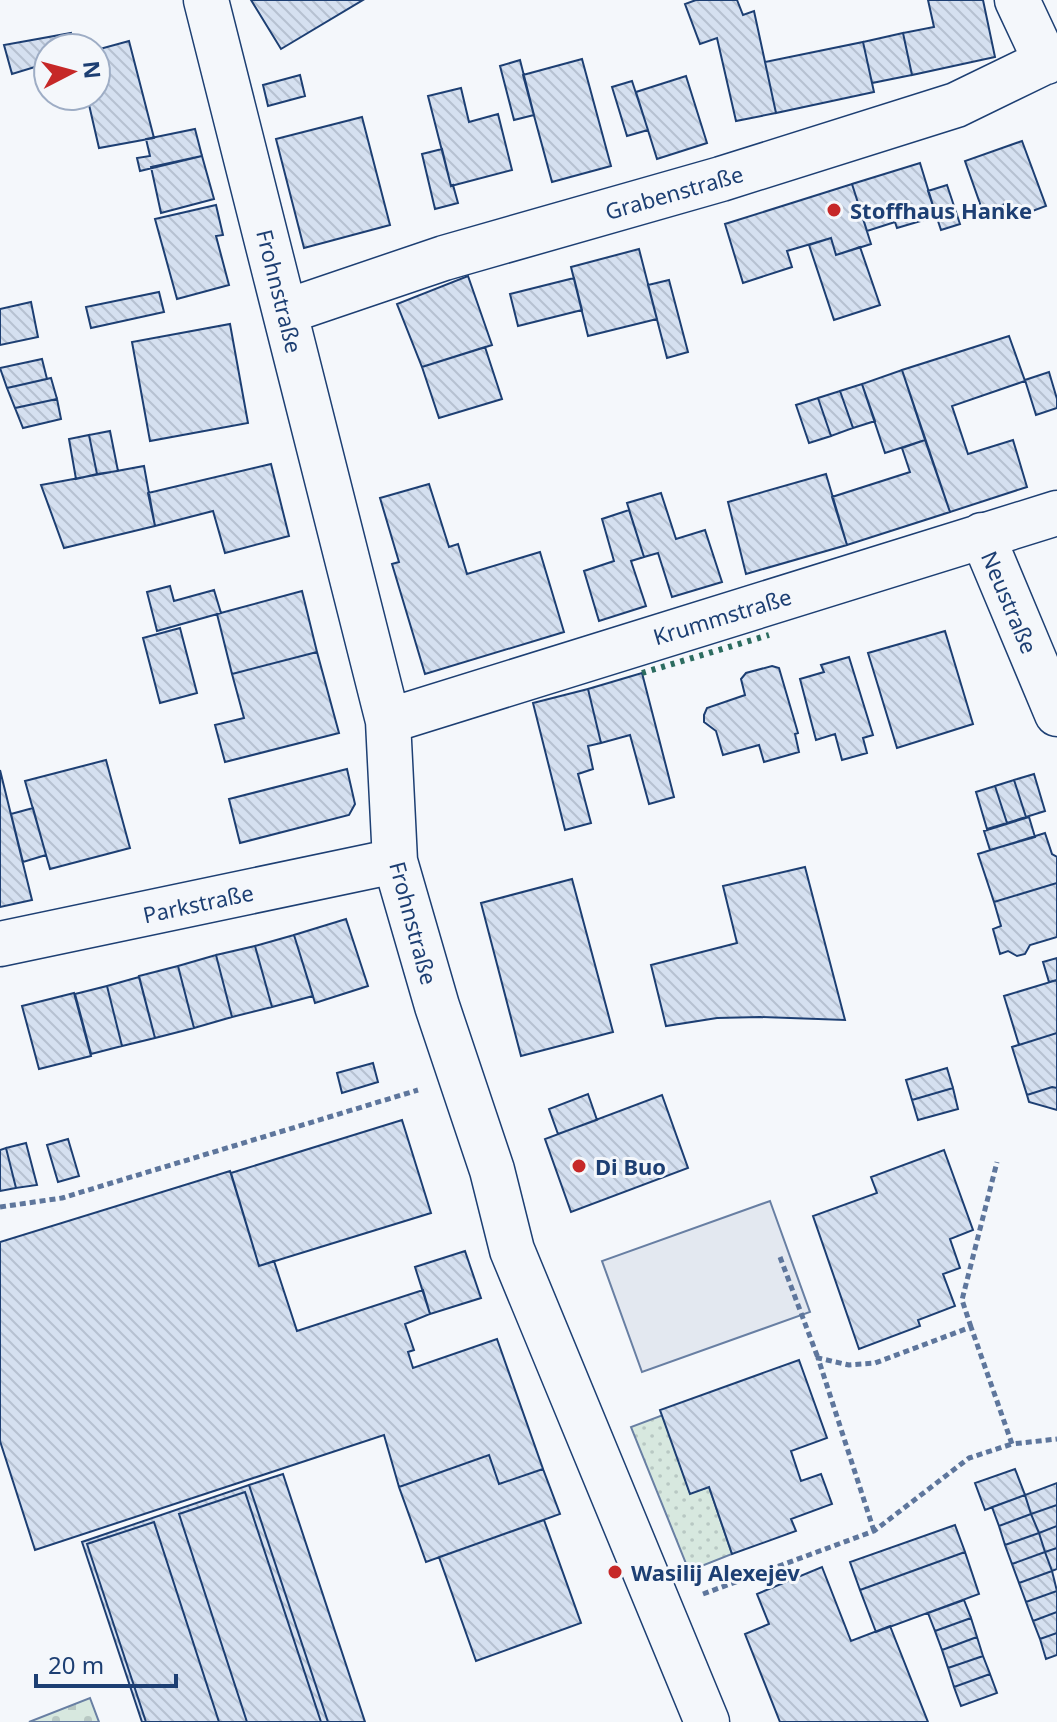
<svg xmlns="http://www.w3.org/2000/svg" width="1057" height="1722" font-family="'Noto Sans',sans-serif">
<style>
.grass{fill:url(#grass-dots);stroke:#687fa3;stroke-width:2}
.cemetery{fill:url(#cemetery-stones);stroke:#687fa3;stroke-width:2}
.parking{fill:#e3e8f0;stroke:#687fa3;stroke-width:2}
.building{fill:url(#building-back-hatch);stroke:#1d3f73;stroke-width:2}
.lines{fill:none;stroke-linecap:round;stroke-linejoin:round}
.minor-casing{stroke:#1d3f73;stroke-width:47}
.path{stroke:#5e769c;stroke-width:5;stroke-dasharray:6 4;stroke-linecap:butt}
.minor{stroke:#f4f7fb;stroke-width:44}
.hedge{stroke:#2c6c60;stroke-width:6;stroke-dasharray:4 6;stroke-linecap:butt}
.poi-dot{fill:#c62828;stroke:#f4f7fb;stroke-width:3}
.labels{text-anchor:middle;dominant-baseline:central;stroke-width:6;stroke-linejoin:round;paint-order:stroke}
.street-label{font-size:22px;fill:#1d3f73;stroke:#f4f7fb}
.poi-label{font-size:22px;font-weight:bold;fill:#1d3f73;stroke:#f4f7fb;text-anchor:start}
</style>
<defs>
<pattern id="grass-dots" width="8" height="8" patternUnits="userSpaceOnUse" patternTransform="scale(2)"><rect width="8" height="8" fill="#d7e8df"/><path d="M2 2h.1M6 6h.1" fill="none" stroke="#b8c8c3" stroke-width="1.8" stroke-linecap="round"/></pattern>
<pattern id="cemetery-stones" width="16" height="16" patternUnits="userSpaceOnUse" patternTransform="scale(2)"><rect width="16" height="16" fill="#d7e8df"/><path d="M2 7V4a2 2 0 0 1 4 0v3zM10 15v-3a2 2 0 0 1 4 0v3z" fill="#b8c8c3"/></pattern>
<pattern id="building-back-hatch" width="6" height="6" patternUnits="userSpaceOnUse" patternTransform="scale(2)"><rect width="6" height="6" fill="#d5e0f0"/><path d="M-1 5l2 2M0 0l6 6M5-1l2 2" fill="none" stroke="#b6c1d1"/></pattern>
</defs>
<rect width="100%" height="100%" fill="#f4f7fb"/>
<path class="grass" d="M663,1415L690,1493L709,1487L732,1554L689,1571L631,1427Z"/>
<path class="cemetery" d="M90,1698L99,1722H29Z"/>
<path class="parking" d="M770,1201L810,1312L642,1372L602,1261Z"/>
<path class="building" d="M251,0H363L281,49Z
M696,0H737L743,15L754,11L776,113L736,121L717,38L700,44L685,4Z
M928,0H983L995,57L912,75L903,33L934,27Z
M71,33L75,48H48V63L12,74L4,45Z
M903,33L912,75L872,83L863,42Z
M129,41L154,138L99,148L87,96H96V50Z
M863,42L874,92L776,113L765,62Z
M582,59L611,166L552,182L523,75Z
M520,60L534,115L514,120L500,66Z
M300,75L305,96L268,106L263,85Z
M686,76L707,143L657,159L636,92Z
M632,81L648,130L627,136L612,87Z
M461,88L469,122L498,114L512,170L451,186L428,96Z
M362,117L390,225L304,248L276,139Z
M195,129L202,156L140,171L137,158L150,156L146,139Z
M1022,141L1046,206L1011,219L1005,204L983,212L965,161Z
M442,149L451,186L453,185L458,203L435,209L422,154Z
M202,156L214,199L161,213L151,167Z
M920,163L935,212L923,215L924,220L897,228L895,222L867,231L852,184Z
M852,184L871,244L836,255L831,238L787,251L792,267L743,283L725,224Z
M947,185L960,224L941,230L928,191Z
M216,205L223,235L216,236L229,285L177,299L155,219Z
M831,238L836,255L860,247L880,305L834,320L809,245Z
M639,249L657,319L588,336L571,267Z
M468,276L492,345L422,367L397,304Z
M574,278L582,310L518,326L510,294Z
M669,280L688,352L667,358L648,285Z
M159,292L164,312L91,328L86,307Z
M31,302L38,337L0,345V309Z
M230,324L248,423L150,441L132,342Z
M1009,336L1025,381L952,406L968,454L1013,440L1027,487L950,512L902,370Z
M485,347L502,399L439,418L422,367Z
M42,359L47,379L7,388L0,368Z
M902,370L925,440L885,453L862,384Z
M1049,372L1057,399V408L1036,415L1025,380Z
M51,378L57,399L15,408L7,388Z
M862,384L875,421L853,428L840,391Z
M840,391L853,428L831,436L818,398Z
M818,398L831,436L809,443L796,405Z
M57,399L61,419L23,428L15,408Z
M110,431L118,471L97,474L89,435Z
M89,435L97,474L76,479L69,439Z
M925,440L950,512L847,545L832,497L910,472L902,448Z
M271,464L289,536L225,553L213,511L155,526L148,493Z
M144,466L155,526L64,548L41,485Z
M826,474L847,545L746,574L728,502Z
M429,484L449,547L458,544L467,574L540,552L564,632L425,674L392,564L399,562L380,498Z
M661,493L676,539L705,530L722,582L672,597L658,553L644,557L627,503Z
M629,510L644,557L631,561L646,606L599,621L584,571L614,561L602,519Z
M170,586L174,601L214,590L221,613L157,631L147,592Z
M302,591L317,652L232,674L217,614Z
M180,628L197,693L160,703L143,638Z
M945,631L973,724L897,748L868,653Z
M317,652L339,733L225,762L215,725L244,718L232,674Z
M849,657L873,735L863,738L867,753L842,760L835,734L816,740L800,679L824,672L821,665Z
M772,666L779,668L798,733L795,734L799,752L764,762L759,745L723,755L716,731L704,722V715L707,708L745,695L741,679L746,673Z
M642,673L674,797L649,804L630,735L601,743L588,689Z
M588,689L601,743L588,746L593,769L578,774L591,823L565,830L533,703Z
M106,760L130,848L50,869L25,781Z
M347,769L355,804L349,815L240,843L229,799Z
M0,770L32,900L0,907Z
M1034,774L1045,811L1026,817L1014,780Z
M1014,780L1026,817L1007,823L995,786Z
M995,786L1007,823L987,829L976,792Z
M33,808L46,855L23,862L11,814Z
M1029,817L1035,837L990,850L984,831Z
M1045,833L1052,854L1057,857V883L994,902L978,854Z
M805,867L845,1020L760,1017L717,1018L666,1026L651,965L737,943L723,886Z
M572,879L613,1032L521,1056L481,903Z
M1057,883V937L1030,945L1025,954L1017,956L1008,951L1000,954L993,929L1001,926L994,902Z
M346,919L368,986L315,1003L294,935Z
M294,935L313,996L272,1007L255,946Z
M255,946L272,1007L232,1017L216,955Z
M216,955L232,1017L194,1028L178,966Z
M1057,958V980L1049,982L1043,962Z
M178,966L194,1028L155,1038L139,976Z
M139,977L155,1038L122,1046L107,986Z
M1057,980V1033L1019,1045L1004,996Z
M107,986L122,1046L91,1054L75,994Z
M74,993L91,1056L39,1069L22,1006Z
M1057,1033V1088L1052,1087L1027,1095L1012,1047Z
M373,1063L378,1082L342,1093L337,1073Z
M947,1068L953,1088L912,1100L906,1080Z
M1052,1087L1057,1088V1110L1029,1102L1027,1095Z
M953,1088L958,1109L918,1120L912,1100Z
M588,1094L597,1120L558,1134L549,1109Z
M662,1095L688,1168L571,1212L545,1139Z
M402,1120L431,1213L259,1266L231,1173Z
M68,1139L79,1176L58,1182L47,1145Z
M26,1143L37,1185L16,1188L6,1148Z
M6,1148L16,1188L0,1191V1150Z
M944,1150L973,1230L950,1239L960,1268L943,1274L955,1306L918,1320L920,1326L859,1349L813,1216L877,1193L871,1177Z
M230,1171L259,1266L274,1261L297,1331L423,1290L430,1314L405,1324L414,1350L408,1352L413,1368L497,1339L543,1469L499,1484L489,1455L399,1487L384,1435L35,1550L0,1441V1242Z
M465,1251L481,1298L430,1314L415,1267Z
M799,1360L827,1438L791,1451L801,1481L821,1474L832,1504L791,1519L796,1531L732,1554L709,1487L690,1494L660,1410Z
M489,1455L499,1484L543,1469L560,1514L426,1562L399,1487Z
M1015,1469L1025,1495L985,1510L975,1483Z
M283,1474L365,1722H328L249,1485Z
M1057,1483V1505L1031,1514L1025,1495Z
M249,1485L328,1722H142L82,1542Z
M245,1492L321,1722H247L179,1514Z
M1025,1495L1031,1514L999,1526L992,1507Z
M1057,1505V1526L1039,1533L1031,1514Z
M1031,1514L1039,1533L1005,1545L999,1526Z
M544,1520L581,1623L476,1661L439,1557Z
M154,1522L219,1722H146L87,1544Z
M955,1525L965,1552L860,1590L850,1562Z
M1057,1526V1548L1045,1552L1039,1533Z
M1039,1533L1045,1552L1012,1564L1005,1545Z
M1057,1548V1569L1052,1571L1045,1552Z
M965,1552L979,1594L876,1632L860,1590Z
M1045,1552L1052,1571L1019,1583L1012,1564Z
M822,1567L851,1641L890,1626L928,1722H780L745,1634L769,1624L757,1594Z
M1052,1571L1057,1591L1026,1602L1019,1583Z
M1057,1591V1612L1033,1621L1026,1602Z
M964,1600L971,1618L935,1631L928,1613Z
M1057,1612V1633L1040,1639L1033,1621Z
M971,1618L977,1637L942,1650L935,1631Z
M1057,1633V1655L1046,1659L1040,1639Z
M977,1637L983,1656L948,1668L942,1650Z
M983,1656L990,1674L954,1687L948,1668Z
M990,1674L997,1693L961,1706L954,1687Z"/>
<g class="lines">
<defs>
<path id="minor" d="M206,0L388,721L395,861L437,1006L492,1170L512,1250L707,1722
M1017,0L1046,62
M285,312L444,258L721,179L956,105L1057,56
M982,535L1057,714
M388,721L1057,513
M0,944L395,861"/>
</defs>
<use href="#minor" class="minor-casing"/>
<path class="path" d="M0,1207L62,1198L418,1090
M780,1257L818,1358
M971,1327L962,1300L997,1162
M874,1531L818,1358L849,1365L875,1363L971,1327L1012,1444L1057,1439
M703,1594L874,1531L969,1458L1012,1444"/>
<use href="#minor" class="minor"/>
<path class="hedge" d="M642,673L769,635"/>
</g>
<g class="poi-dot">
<circle cx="834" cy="210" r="8"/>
<circle cx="579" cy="1166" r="8"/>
<circle cx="615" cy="1572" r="8"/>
</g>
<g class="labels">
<g class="street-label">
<text transform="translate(674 192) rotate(-16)">Grabenstraße</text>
<text transform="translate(280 291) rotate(76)">Frohnstraße</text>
<text transform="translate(1010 602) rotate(67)">Neustraße</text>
<text transform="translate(722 616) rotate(-17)">Krummstraße</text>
<text transform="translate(198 903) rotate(-12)">Parkstraße</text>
<text transform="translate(414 923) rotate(75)">Frohnstraße</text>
</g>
<g class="poi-label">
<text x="850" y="210">Stoffhaus Hanke</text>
<text x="595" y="1166">Di Buo</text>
<text x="631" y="1572">Wasilij Alexejev</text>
</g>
</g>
<g transform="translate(72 72) rotate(84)"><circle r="38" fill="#f4f7fb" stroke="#9eadc5" stroke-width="2"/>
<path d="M0-6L14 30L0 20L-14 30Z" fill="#c62828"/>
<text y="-12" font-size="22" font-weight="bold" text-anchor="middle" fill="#1d3f73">N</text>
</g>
<path d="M36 1674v12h140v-12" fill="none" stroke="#1d3f73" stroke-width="4"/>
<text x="48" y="1674" font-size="24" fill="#1d3f73" stroke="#f4f7fb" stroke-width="6" paint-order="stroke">20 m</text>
</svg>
